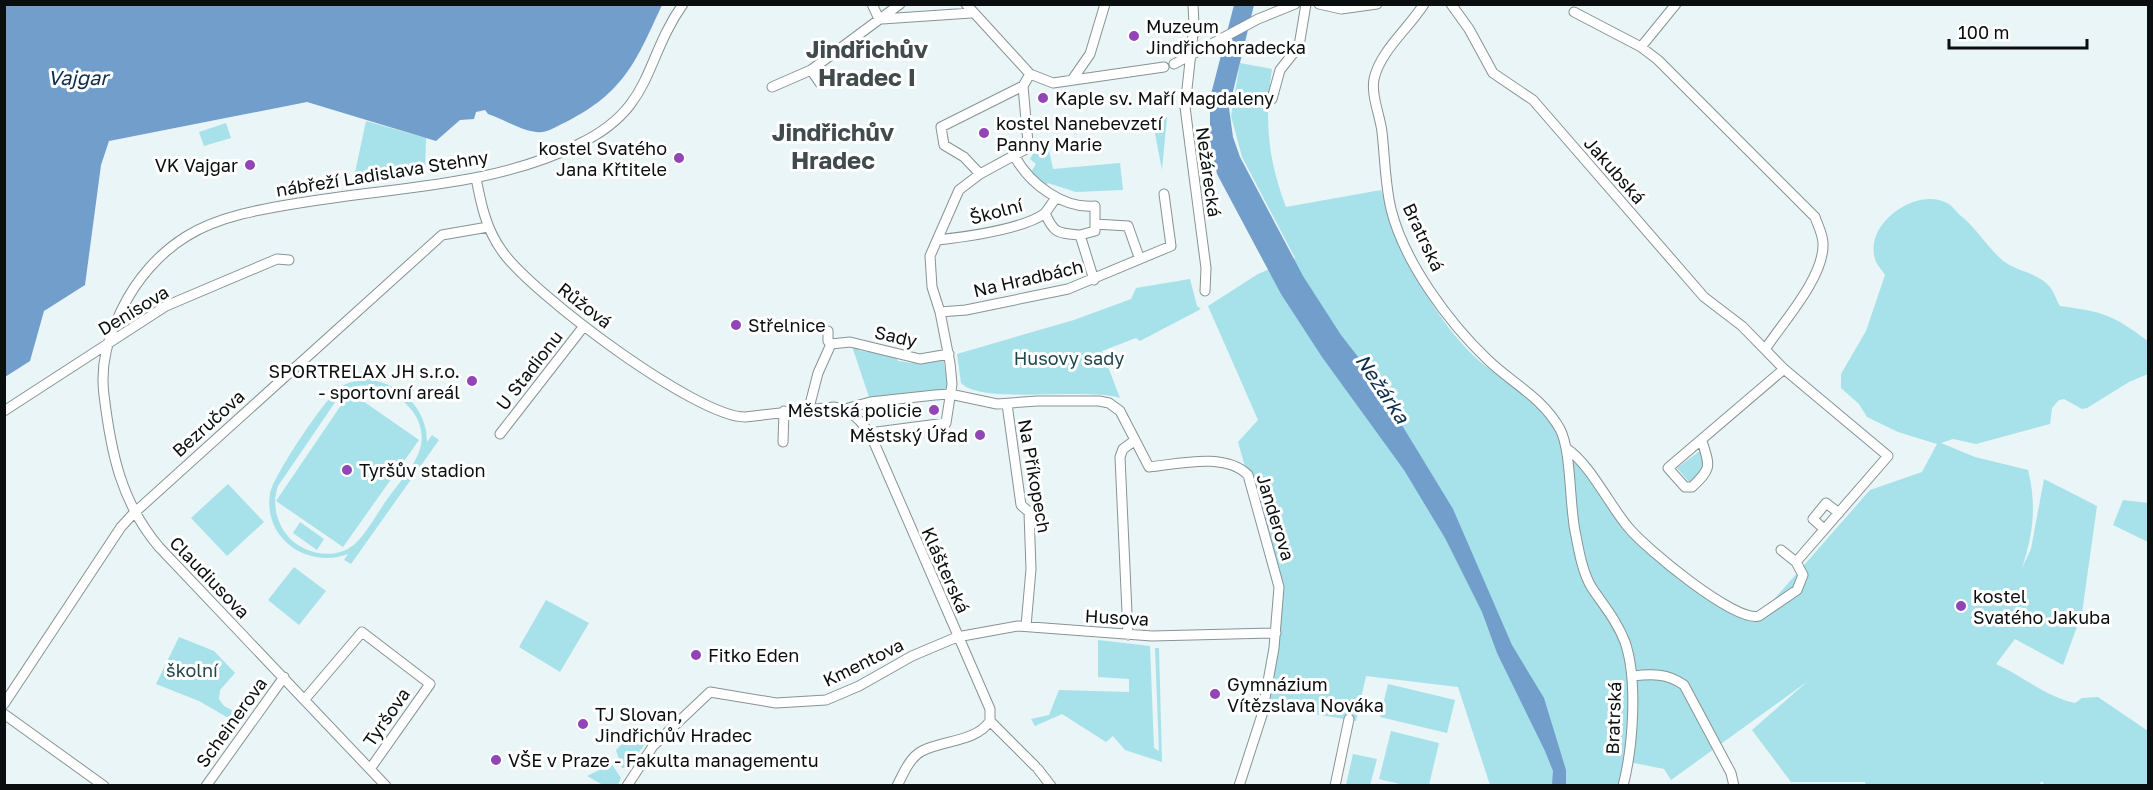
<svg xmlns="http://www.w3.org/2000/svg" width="2153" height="790" font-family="'Golos Text',sans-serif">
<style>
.green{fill:#a7e1ea;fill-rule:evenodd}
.water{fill:#729ecb}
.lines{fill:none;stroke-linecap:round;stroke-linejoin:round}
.street-casing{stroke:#889394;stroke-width:11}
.street{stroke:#fff;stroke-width:9}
.poi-dot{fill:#9245b6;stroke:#fff;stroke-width:2}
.labels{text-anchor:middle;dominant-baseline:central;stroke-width:6;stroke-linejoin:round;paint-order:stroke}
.poi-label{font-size:18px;fill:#0a0e0e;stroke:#fff;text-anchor:start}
.street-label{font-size:18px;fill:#0a0e0e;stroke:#fff}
.park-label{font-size:18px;fill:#20474d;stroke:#fff}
.water-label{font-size:20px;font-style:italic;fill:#0d2d4c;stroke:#fff}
.district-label{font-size:24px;font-weight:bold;fill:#414a4c;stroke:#fff}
</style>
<rect width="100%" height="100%" fill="#e9f5f7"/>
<path class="green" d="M1240,63L1272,69C1264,121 1268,159 1286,207L1381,190C1405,255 1430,319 1484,365C1502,379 1522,389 1538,406C1554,423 1566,443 1579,462C1627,531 1672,590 1754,622L1870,490L1922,472L1937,444L1898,432L1867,417L1859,404L1841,388V374L1866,331L1885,275C1882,270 1876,264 1875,259C1864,223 1917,187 1947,203C1953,206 1956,212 1961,216C1976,228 1986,245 2001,259C2015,272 2036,271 2049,286C2054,291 2056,300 2060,306C2104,312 2113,315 2148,341V374L2129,382L2087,408L2082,409L2064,399L2059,400L2052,408L2050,424L1976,444L1953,439L1941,443L1975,457L2028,470C2037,506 2033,534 2022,568L2031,549L2044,479L2097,506L2082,613L2063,665L2015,639L1996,664C2022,676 2047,697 2075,703L2082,698L2098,697L2148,731V785L2045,786L2042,781L2038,786H1866L1865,782H1791L1752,730L1808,681L1671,780L1664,769L1624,761L1618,786L1490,785L1458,687L1366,676L1356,721L1263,705L1279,587L1238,442L1258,420L1208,306L1258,274L1295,258L1242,157L1231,116Z
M1167,117L1162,170L1152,118Z
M366,121L426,138L425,171L353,182Z
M226,123L231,138L204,146L199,132Z
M1035,150H1049L1053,169L1120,163L1123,190L1076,192L1048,183L1046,185L1031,172L1036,164L1030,159Z
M1190,279L1197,306L1201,309L1140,341L1136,338L1102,351L1120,398C1085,387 981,405 961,383L957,354L1074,320L1131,299L1136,288Z
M852,346L861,351L894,355L898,361L912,363L915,360L943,358L948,385L944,391L869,397Z
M365,379C399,382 427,407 427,442L432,435L439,440L351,564L344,560L348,554C308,569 263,539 270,494C272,478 325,398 340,388C347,382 356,381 365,379ZM372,385C401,393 431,419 419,452C413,468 398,484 388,498C378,512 368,531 356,543C336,562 301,554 286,534C276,520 272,503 278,486L340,395L355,386Z
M350,392L419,440L343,547L276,501Z
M1701,450L1706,470L1690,483L1677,468Z
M228,484L264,522L227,556L191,518Z
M2123,500L2148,503V542L2113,525Z
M300,522L324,539L317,550L293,533Z
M294,567L326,591L299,625L268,600Z
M546,600L589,623L560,672L519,647Z
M179,637L214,651L235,673L220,690L219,699L224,706L243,716L237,723L199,701L156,684Z
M1098,640L1150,646L1154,748L1159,751L1155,648H1159L1162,762L1125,750L1113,736L1106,742L1062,714L1035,726L1031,719L1049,715L1059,690L1129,692V679L1098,677Z
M1388,684L1455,700L1447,733L1380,717Z
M1391,731L1439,743L1429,785H1404L1379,779Z
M637,741L644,743L643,747L626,768H622L616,750L624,742Z
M1353,754L1377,759L1370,785H1346Z
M609,760L621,778L618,785H603L587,776L601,769Z"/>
<path class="water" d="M5,4H662V5C636,61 625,92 566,122C557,126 546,134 536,132C520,130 503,119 488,114L485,110L476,112L474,119L460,120L436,141L307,102L109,141L101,165L85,285L44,311L30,361L5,377Z
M1234,5H1254L1229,108L1233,137L1240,157L1303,276L1341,335L1369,371L1453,509L1512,645L1544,698L1566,770V785H1552L1553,771L1545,751L1497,653L1482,612L1445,538L1404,470L1322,357L1281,294L1217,174L1210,141V98Z"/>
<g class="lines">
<defs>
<path id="street" d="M872,4L879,19
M966,4L1030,74L1053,83L1164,67
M1193,4L1194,25L1185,107L1206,268L1205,291
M1319,4L1341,9L1377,4
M1424,4C1409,28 1380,51 1374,79C1371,96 1380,115 1382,132C1385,158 1385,184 1391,209C1404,262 1449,323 1488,360C1513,384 1542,397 1560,429C1572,452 1569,507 1576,536C1579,552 1583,574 1592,588C1604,606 1617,621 1625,642C1638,680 1633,747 1623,786
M1451,4L1469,29L1493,73L1533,100L1704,297L1742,326L1784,369L1888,456L1796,562L1781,550
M1574,12L1641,47L1658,60L1815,217C1818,226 1823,234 1823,244C1824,277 1784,321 1766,348
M882,19L971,13
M1641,47L1676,4
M1174,64L1258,19L1295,4
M811,70L820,83
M1072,80L1090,54L1105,4
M772,87L811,70L900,4
M1272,99L1280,70L1299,46L1306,4
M1015,157C1030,184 1063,209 1095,206V231L1080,235L1094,280
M980,174L964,157L944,145L941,127L1023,86
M476,178C481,204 486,229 502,251C531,293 696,417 745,417L834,407C852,410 863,422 872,438L990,709V721
M1045,213C1054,234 1058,233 1080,235
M1095,224L1128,226L1139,257
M938,240C964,237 1022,229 1044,214C1048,210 1052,203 1055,199
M940,312L966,310L1068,289L1171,246L1164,194
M828,331V341L831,344
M831,344L850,342L920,359L949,354
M1007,404L1021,505L1029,512L1031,569L1026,626
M809,408L818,373L831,344
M845,409L870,402L935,395L950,394L997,404L1037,401H1099L1109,403L1120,411L1149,467C1179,464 1225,452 1248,475L1279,587L1274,648L1262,715L1239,786
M4,411L166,306L277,259L289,260
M869,433L946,423L952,384L950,363L940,312L932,287L930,256L959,190L980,174L1026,149L1028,143L1023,86L1030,74
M500,434L584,326
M1702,441C1710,467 1712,468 1692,487H1685L1668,468L1784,369
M783,442L784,411
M1566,448C1590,464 1608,503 1628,527C1644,547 1735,623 1759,616L1797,590L1803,575L1796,562
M1824,529L1813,519L1826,503L1839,513
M1128,635L1120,457L1123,449L1134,441
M1632,676C1652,674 1667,673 1684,685L1731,773L1734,786
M305,699L362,632L430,684L370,769
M4,704L121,527L133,514L442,235L488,227
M4,714L104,786
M990,721L1035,766
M1038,769L1051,786
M206,786L284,677
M386,786L159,547C121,502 111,453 104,395C100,364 108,337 122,309C136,280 159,253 187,236C219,216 262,209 299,203C392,187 493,187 579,144C654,108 643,61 683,4
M627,786L653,746L710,692L776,703L826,700L859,686L912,656L957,637L1018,626L1152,636L1276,633
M897,786C903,774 910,757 922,751C943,740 976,742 990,721
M1335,786L1349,719"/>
</defs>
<use href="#street" class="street-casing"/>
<use href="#street" class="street"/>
</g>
<g class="poi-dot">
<circle cx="1134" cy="36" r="6"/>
<circle cx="1043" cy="98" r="6"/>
<circle cx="984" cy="133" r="6"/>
<circle cx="679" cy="158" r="6"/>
<circle cx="250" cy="165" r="6"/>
<circle cx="736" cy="325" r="6"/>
<circle cx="472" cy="381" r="6"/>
<circle cx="934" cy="410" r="6"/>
<circle cx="980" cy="435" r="6"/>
<circle cx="347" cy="470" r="6"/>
<circle cx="1961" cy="606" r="6"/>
<circle cx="696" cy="655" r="6"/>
<circle cx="1215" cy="694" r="6"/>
<circle cx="583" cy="724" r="6"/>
<circle cx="496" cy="760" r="6"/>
</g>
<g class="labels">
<g class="poi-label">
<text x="1146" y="26">Muzeum<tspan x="1146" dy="21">Jindřichohradecka</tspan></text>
<text x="1055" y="98">Kaple sv. Maří Magdaleny</text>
<text x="996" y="123">kostel Nanebevzetí<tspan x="996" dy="21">Panny Marie</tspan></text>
<text x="667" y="148" text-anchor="end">kostel Svatého<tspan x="667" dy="21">Jana Křtitele</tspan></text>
<text x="238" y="165" text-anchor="end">VK Vajgar</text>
<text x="748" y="325">Střelnice</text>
<text x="460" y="371" text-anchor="end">SPORTRELAX JH s.r.o.<tspan x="460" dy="21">- sportovní areál</tspan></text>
<text x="922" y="410" text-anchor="end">Městská policie</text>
<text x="968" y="435" text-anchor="end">Městský Úřad</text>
<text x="359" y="470">Tyršův stadion</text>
<text x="1973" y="596">kostel<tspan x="1973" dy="21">Svatého Jakuba</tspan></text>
<text x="708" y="655">Fitko Eden</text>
<text x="1227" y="684">Gymnázium<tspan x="1227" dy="21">Vítězslava Nováka</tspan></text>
<text x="595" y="714">TJ Slovan,<tspan x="595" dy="21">Jindřichův Hradec</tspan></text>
<text x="508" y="760">VŠE v Praze - Fakulta managementu</text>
</g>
<g class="street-label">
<text transform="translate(1615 170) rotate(49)">Jakubská</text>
<text transform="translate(1209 172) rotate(82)">Nežárecká</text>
<text transform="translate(382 173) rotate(-9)">nábřeží Ladislava Stehny</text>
<text transform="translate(996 211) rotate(-15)">Školní</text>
<text transform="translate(1424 237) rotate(65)">Bratrská</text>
<text transform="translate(1028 278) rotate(-13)">Na Hradbách</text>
<text transform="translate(585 305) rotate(38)">Růžová</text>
<text transform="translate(133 310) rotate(-31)">Denisova</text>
<text transform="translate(896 336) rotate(13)">Sady</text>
<text transform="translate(529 370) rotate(-52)">U Stadionu</text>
<text transform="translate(208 423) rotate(-42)">Bezručova</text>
<text transform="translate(1035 476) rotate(80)">Na Příkopech</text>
<text transform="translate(1276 517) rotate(73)">Janderova</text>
<text transform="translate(946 570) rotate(66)">Klášterská</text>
<text transform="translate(210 577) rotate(46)">Claudiusova</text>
<text transform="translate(1117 617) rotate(3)">Husova</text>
<text transform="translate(863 662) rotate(-26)">Kmentova</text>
<text transform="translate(386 717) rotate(-55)">Tyršova</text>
<text transform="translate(1613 718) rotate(-88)">Bratrská</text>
<text transform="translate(231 722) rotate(-54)">Scheinerova</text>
</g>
<g class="park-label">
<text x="1069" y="358">Husovy sady</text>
<text x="192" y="670">školní</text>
</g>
<g class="water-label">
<text x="78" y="77">Vajgar</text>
<text transform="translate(1383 388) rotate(56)">Nežárka</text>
</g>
<g class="district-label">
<text x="867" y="48">Jindřichův<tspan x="867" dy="28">Hradec I</tspan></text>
<text x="833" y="131">Jindřichův<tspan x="833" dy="28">Hradec</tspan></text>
</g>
</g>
<rect width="2153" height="790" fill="none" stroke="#0a0e0e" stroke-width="12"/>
<path d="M1949 39v9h138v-9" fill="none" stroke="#0a0e0e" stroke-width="3"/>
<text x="1958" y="39" font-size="18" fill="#0a0e0e" stroke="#ffffff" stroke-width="4.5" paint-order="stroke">100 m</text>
</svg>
